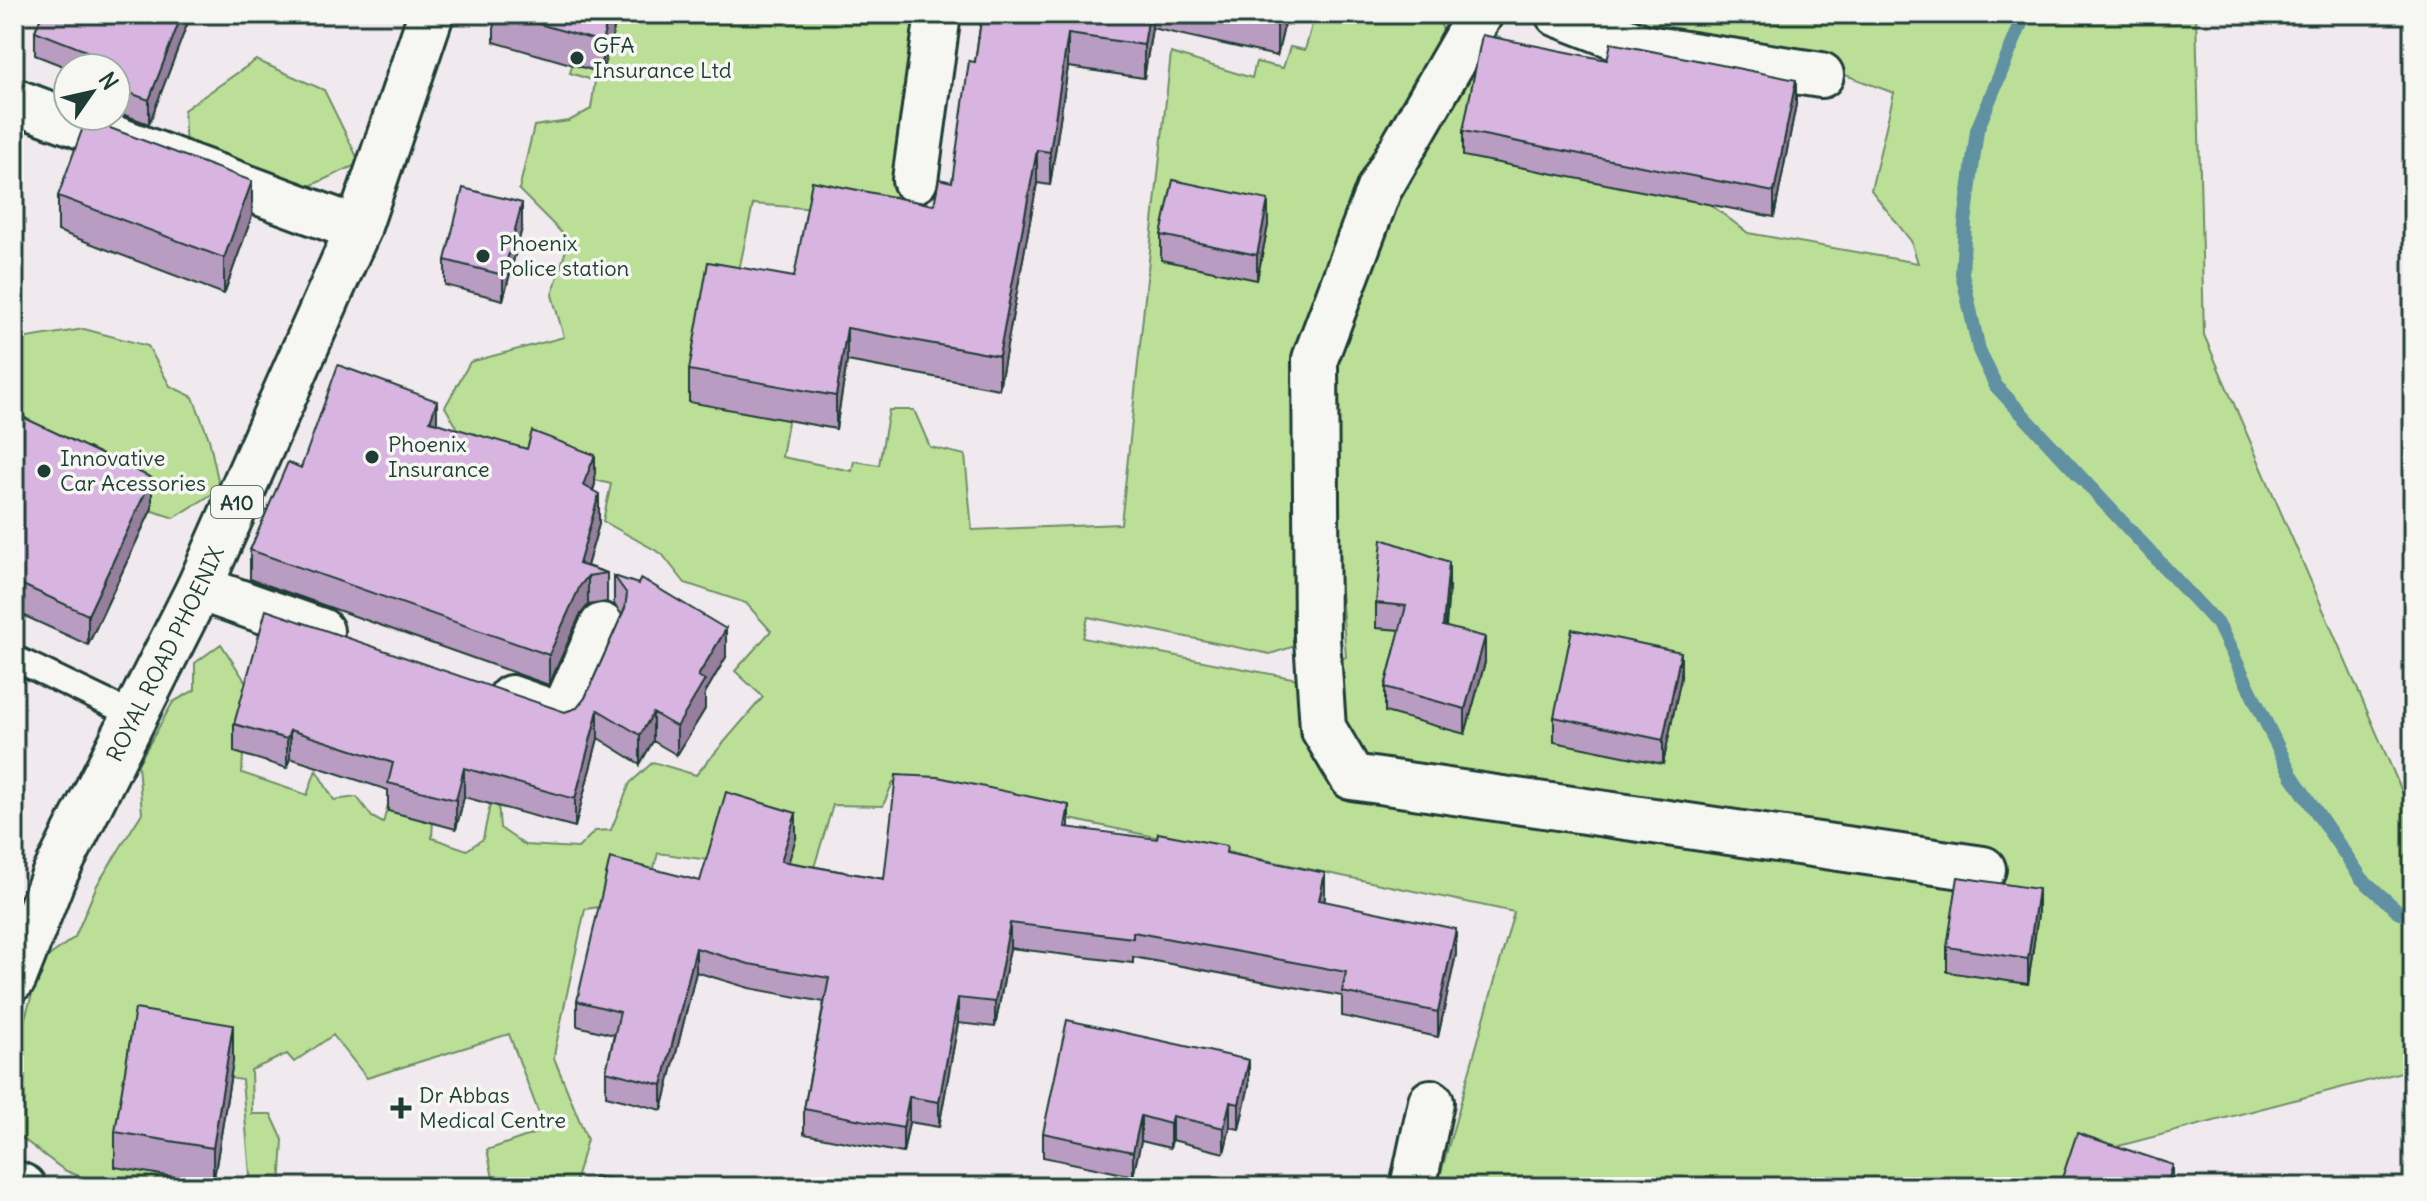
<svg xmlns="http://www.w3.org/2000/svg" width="2427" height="1201" font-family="Delius,sans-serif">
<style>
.green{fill:#bcdf98;stroke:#6e8e66;stroke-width:2}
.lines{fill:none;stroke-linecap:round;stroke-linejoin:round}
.stream{stroke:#6091a2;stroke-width:14}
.lane-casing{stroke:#1f3d34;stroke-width:30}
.street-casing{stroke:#1f3d34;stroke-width:50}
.primary-casing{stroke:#1f3d34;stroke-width:50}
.lane{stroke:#f6f6f2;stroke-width:24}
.street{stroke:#f6f6f2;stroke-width:44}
.primary{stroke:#f6f6f2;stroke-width:44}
.wall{fill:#b99cc1;stroke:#1f3d34;stroke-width:2}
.shaded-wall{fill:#967f9d;stroke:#1f3d34;stroke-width:2}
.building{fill:#d7b5e0;stroke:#1f3d34;stroke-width:2}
.poi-dot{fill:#1f3d34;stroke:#f6f6f2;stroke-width:3}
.labels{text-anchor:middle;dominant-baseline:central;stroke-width:7;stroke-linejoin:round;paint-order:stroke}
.shield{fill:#f6f6f2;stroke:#60746d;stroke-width:2}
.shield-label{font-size:20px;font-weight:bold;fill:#1f3d34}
.poi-label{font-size:22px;fill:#1f3d34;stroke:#f6f6f2;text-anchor:start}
.street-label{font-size:22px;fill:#1f3d34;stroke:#f6f6f2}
</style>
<rect width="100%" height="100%" fill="#f0e9ee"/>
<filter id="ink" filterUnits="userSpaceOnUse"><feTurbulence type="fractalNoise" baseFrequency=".0125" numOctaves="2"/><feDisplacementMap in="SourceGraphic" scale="16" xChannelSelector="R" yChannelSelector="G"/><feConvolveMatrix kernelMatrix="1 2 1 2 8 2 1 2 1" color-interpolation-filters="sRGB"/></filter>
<g filter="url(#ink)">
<path class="green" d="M572,14H922L892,215L753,204L727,327L794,386L782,457L852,471L854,461L879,465L889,410H914L930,447L965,455L972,530L1121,524L1171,53L1252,78L1256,62L1283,68L1290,47L1305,50L1315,14H1436L1444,32L1308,360L1317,639L1270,654L1088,617L1083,638L1297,679L1346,657L1324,367L1466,21L1514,44L1632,145L1748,233L1918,263L1911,241L1871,190L1894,93L1748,39L1520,14H2196L2204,335L2413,817V1069L2103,1150L2087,1187H1437L1514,912L893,782L883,806L833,805L812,874L658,853L645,901L585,909L555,1050L554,1058L587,1139L574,1187H495L487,1150L545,1130L509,1034L367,1078L333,1035L294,1062L287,1054L251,1070L252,1114H271L283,1140L280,1187H251L242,1080L139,1063L169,1172L195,1187H106L64,1170L14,1132L22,1028L42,961L75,937L97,885L142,813L138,764L173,702L195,690V663L221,644L247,684L242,773L307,795L316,770L334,800L357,797L372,817L383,823L402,755L433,819L432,838L467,850L483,839L496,776L500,828L525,845L578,848L595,831L611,830L630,783L653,762L696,775L763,697L735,671L771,631L746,603L685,583L662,554L603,521L611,484L470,449L445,407L470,362L564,337L552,295L569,240L519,190L534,126L569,121L591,109L595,81L570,73L585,18Z
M256,60L324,90L360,163L297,192L187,173L184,110Z
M84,329L148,346L170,386L193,397L209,439L220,489L174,518L92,491L14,448V340Z"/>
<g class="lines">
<path class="stream" d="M2025,14L1977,130L1965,223L1962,273L1979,350L1996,386L2219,626L2292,776L2362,879L2400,913L2413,917"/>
<defs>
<path id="lane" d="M14,658L135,716"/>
<path id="street" d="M1480,14L1379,189L1315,359L1317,639L1323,728L1352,777L1983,869
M1558,14L1646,48L1821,75
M14,101L358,229
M915,180L938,14
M199,588L321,631
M511,698L562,716L602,626
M14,1183L23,1187
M1413,1187L1431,1102"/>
<g id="primary">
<path id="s1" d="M14,978L53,878L199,588L358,229L431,14"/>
</g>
</defs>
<use href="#lane" class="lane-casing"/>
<use href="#street" class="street-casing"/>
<use href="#primary" class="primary-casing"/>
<use href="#lane" class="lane"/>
<use href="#street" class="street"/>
<use href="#primary" class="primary"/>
</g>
<path class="wall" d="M42,14H191L149,124L116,112V68H68L35,55V31Z
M494,14H618L602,73L494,42Z
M982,14H1287L1277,56L1152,28L1144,78L1068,67L1050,185L1037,183L999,389L847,361L836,429L689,402V370L794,277L934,205L952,182L975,62Z
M1796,104L1774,217L1463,156V131Z
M58,196L252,216L224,294L58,231Z
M1268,225L1257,280L1161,260V235Z
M522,228L503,300L445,285V260Z
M14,413L152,508L88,645L14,611Z
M437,423L595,484L593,491L599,524L587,566L607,573V602L588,605L580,615L549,685L250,579V550L301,468Z
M614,576L726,657L705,693V709L677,755L653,741L640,764L598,738L575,827L464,797L456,829L388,811V790L290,758L287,768L234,752V724L565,712L577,708L585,698L622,615L614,604Z
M1449,587L1446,627L1485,662L1465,734L1385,712V687L1400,630L1376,628V603Z
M1681,677L1663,764L1554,742V717Z
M1069,828L1227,854L1325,897L1324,901L1456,954L1438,1037L1342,1016V996L1133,957V963L1010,948L995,1027L958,1023L939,1127L909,1122L903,1153L804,1134V1109L824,1002L749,988L696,972L662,1110L606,1096V1071L614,1035L577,1026V1001L700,881L796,838L788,862L884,879Z
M2038,914L2028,984L1947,972V947Z
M233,1061L213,1184L115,1167V1132Z
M1249,1085L1239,1129L1230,1127L1224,1153L1172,1140L1170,1148L1141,1141L1133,1176L1043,1157V1133Z"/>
<path class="shaded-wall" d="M182,14H191L149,124V100Z
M609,14H618L602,73V42Z
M1149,14H1152V28L1144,78V45Z
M1279,14H1287L1277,56V23Z
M1068,34V67L1050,185V152Z
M1796,80V104L1774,217V192Z
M1037,150V183L999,389V356Z
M252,181V216L224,294V258Z
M1268,200V225L1257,280V255Z
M522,203V228L503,300V275Z
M847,328V361L836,429V396Z
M437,401V430L430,421Z
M595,455V484L583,515V485Z
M152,478V508L88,645V615Z
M599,494V524L582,583L588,576V605L580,615L549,685V655L579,564Z
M1449,562V587L1443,651V626Z
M726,629V657L705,693V709L677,755V727L698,676Z
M1485,637V662L1465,734V709Z
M1681,652V677L1663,764V740Z
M598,710V738L575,827V799Z
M653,713V741L640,764V735Z
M290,730V758L287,768V739Z
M464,768V797L456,829V800Z
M1069,805V829L1065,827Z
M796,813V838L781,886V861Z
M1325,873V897L1319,925V900Z
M2038,889V914L2028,984V959Z
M1010,923V948L995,1027V1002Z
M1456,929V954L1438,1037V1012Z
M696,948V972L662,1110V1085Z
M958,998V1023L939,1127V1102Z
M233,1025V1061L213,1184V1148Z
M1249,1060V1085L1239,1129V1104Z
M909,1097V1122L903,1153V1128Z
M1230,1102V1127L1224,1153V1128Z
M1141,1116V1141L1133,1176V1152Z
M1172,1116V1140L1170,1148V1124Z
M2173,1165V1187H2166Z"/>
<path class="building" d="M42,14H182L149,100L116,88V68H109L112,61L35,31Z
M504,14H609L602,42Z
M982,14H1149L1144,45L1068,34L1050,152L1037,150L999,356L847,328L836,396L689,370L708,262L794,277L812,181L934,205L939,179L952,182L969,61L975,62Z
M1236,14H1279L1277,23Z
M1482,35L1607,60L1611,43L1796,80L1774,192L1463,131Z
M86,119L252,181L224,258L58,196Z
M1173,180L1268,200L1257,255L1161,235Z
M463,188L522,203L503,275L445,260Z
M338,365L437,401L430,421L527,449L532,431L595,455L583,485L599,494L579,564L607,573L588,576L580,586L549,655L250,550L288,462L301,468Z
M14,413L152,478L88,615L14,581Z
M1382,539L1449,562L1443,626L1485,637L1465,709L1385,687L1406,606L1376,603Z
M614,576L638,584L641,578L726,629L698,676L705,680L677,727L653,713L640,735L598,710L575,799L464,768L456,800L388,783L393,763L290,730L287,739L234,724L266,610L565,712L577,708L585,698L625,608L627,594Z
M1572,629L1681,652L1663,740L1554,717Z
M896,775L938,777L1069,805L1065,827L1157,839L1158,833L1227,846L1226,853L1325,873L1319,900L1456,929L1438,1012L1342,992L1346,972L1133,932V938L1010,923L995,1002L958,998L939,1102L909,1097L903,1128L804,1109L829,978L749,964L696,948L662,1085L606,1071L620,1012L577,1001L610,858L700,881L726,792L796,813L781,861L884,879Z
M1958,877L2038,889L2028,959L1947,947Z
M135,1009L233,1025L213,1148L115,1132Z
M1067,1020L1249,1060L1239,1104L1230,1102L1224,1128L1172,1116L1170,1124L1141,1116L1133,1152L1043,1133Z
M2077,1133L2173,1165L2166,1187H2059Z
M594,1176L665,1187H593Z"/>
</g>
<g class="poi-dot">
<circle cx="577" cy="58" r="8"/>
<circle cx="483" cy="256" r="8"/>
<circle cx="372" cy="457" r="8"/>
<circle cx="44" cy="471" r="8"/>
<path d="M397 1096h8v8h8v8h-8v8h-8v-8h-8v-8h8z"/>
</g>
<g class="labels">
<rect class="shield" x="211" y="486" width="52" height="32" rx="6"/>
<g class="shield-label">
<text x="237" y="502">A10</text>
</g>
<g class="poi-label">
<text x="593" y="45">GFA<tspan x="593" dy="25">Insurance Ltd</tspan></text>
<text x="499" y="243">Phoenix<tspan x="499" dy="25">Police station</tspan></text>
<text x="388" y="444">Phoenix<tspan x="388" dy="25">Insurance</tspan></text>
<text x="60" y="458">Innovative<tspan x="60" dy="25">Car Acessories</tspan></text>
<text x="419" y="1095">Dr Abbas<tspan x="419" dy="25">Medical Centre</tspan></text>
</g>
<g class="street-label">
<text stroke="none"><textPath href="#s1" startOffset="358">ROYAL ROAD PHOENIX</textPath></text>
</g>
</g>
<rect width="2427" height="1201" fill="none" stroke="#f6f6f2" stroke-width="48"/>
<rect x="24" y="24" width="2379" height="1153" fill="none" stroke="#1f3d34" stroke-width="3" filter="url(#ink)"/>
<g transform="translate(92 92) rotate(56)"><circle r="38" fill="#f6f6f2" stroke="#a0aca6" stroke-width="2"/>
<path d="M0-6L14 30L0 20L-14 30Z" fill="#1f3d34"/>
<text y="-12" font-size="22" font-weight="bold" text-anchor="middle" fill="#1f3d34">N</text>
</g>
</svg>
